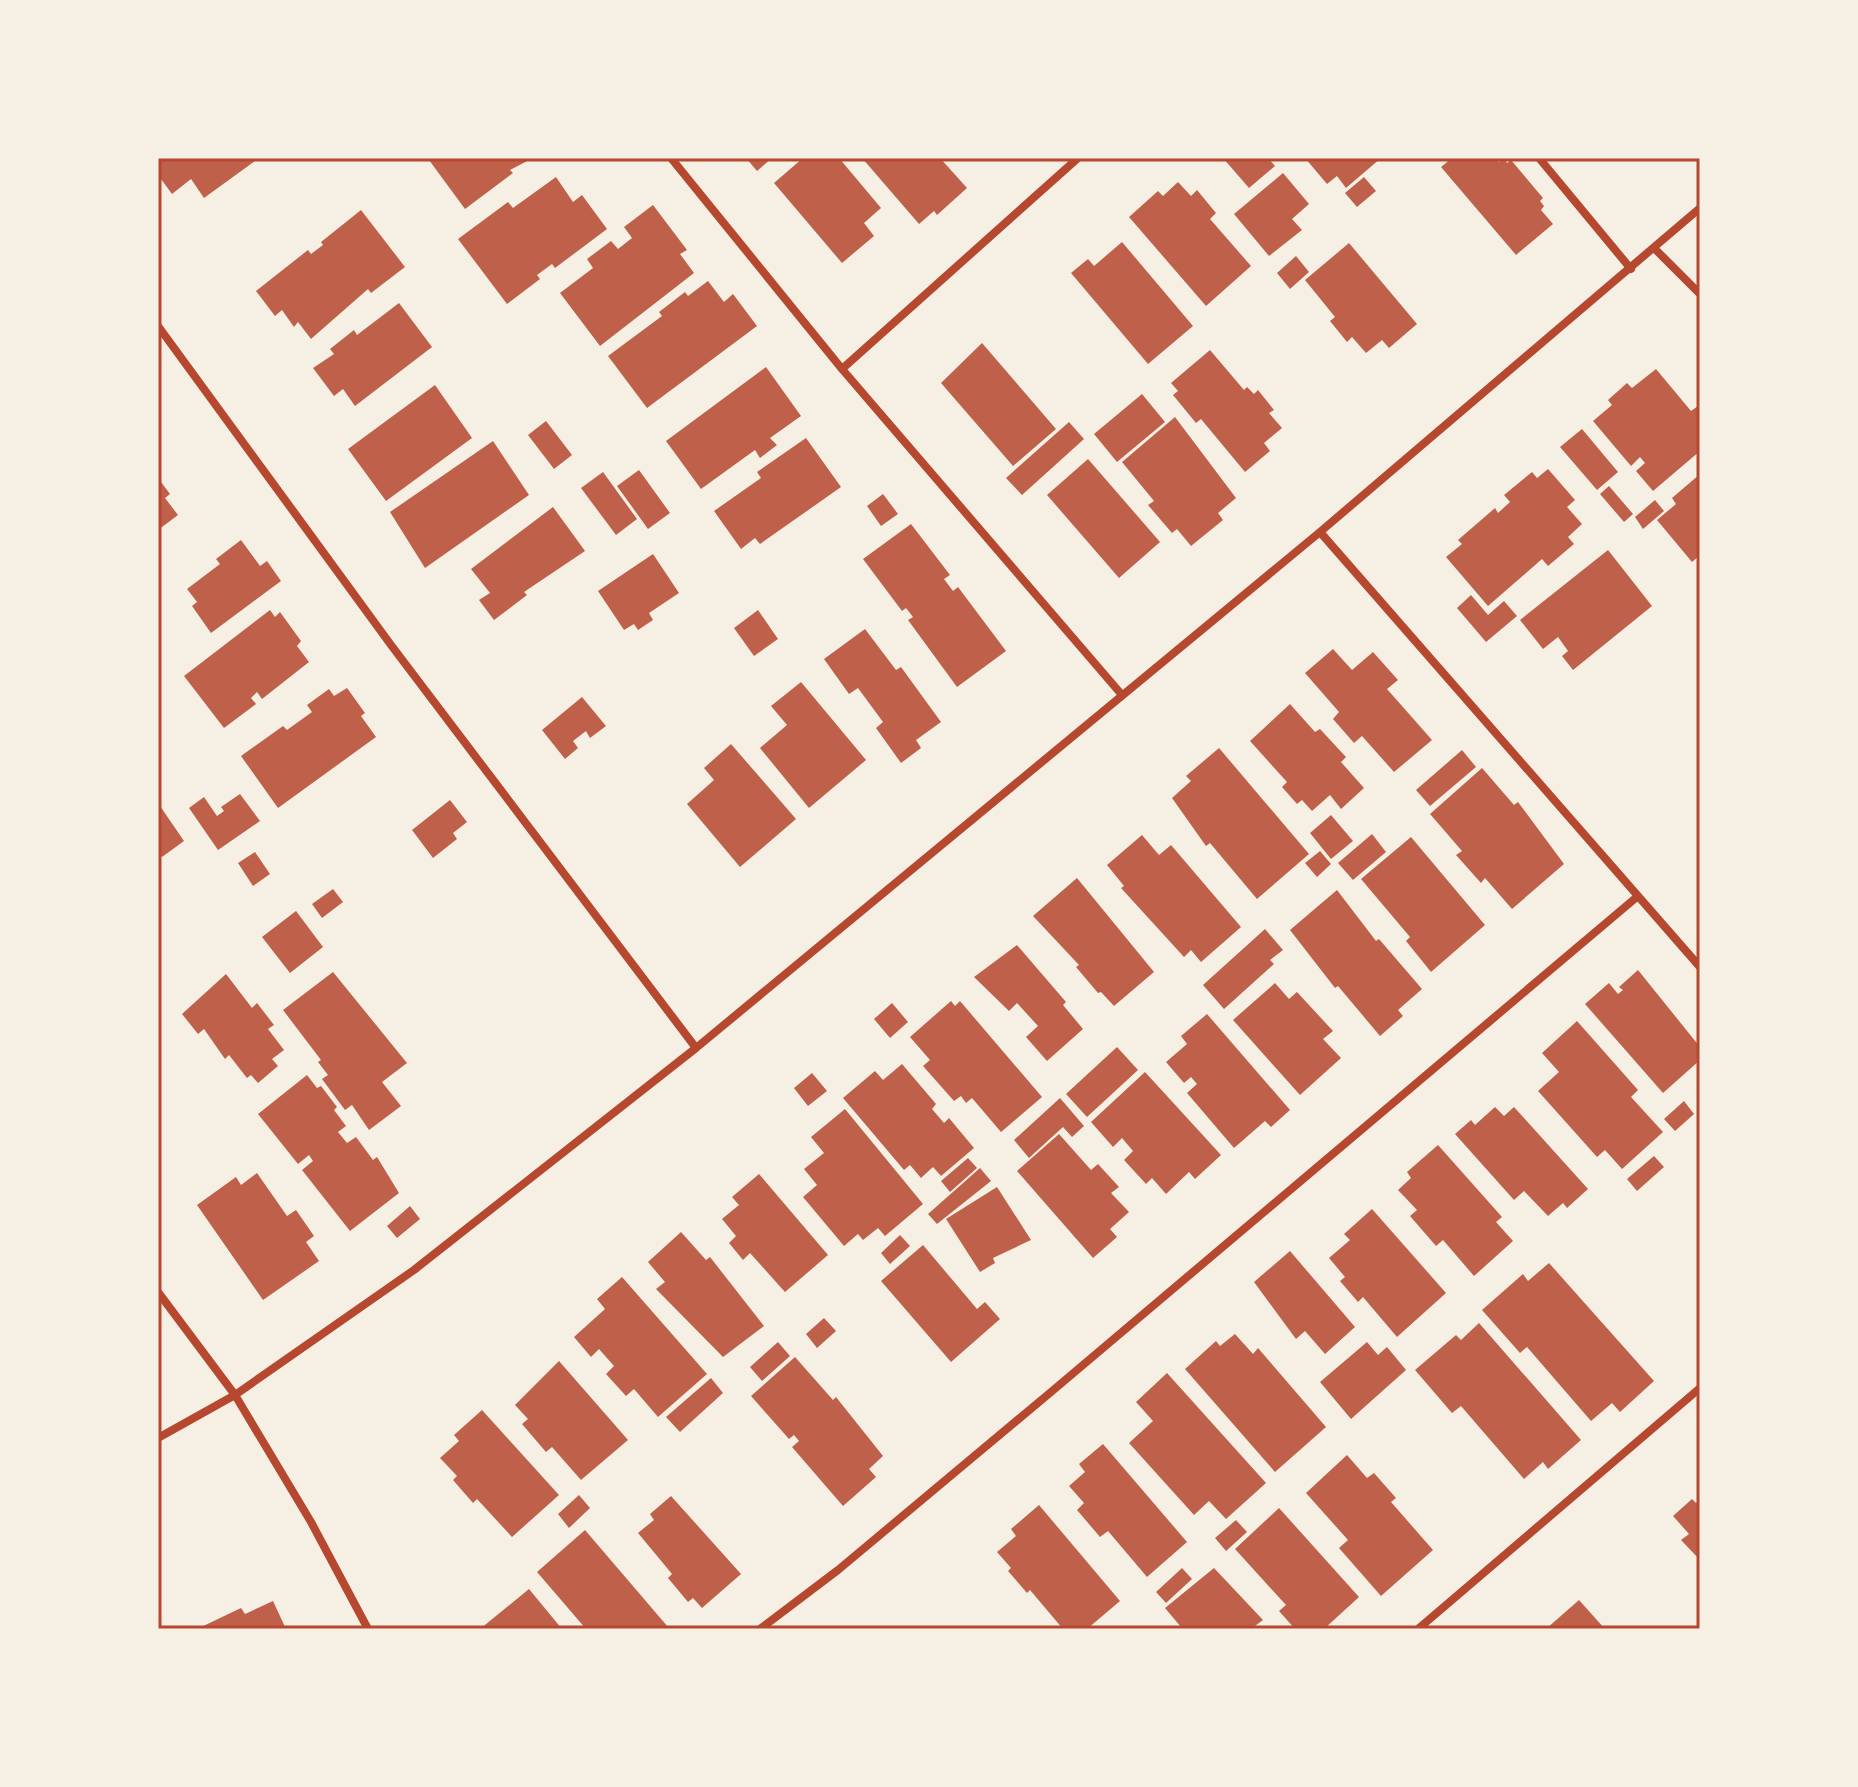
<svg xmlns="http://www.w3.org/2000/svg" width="1858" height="1787" font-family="'Golos Text',sans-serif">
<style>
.building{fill:#bf614a}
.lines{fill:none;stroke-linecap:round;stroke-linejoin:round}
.minor{stroke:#b5482f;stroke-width:8}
.neatline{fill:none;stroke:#b5482f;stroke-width:3}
</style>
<rect width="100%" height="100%" fill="#f6efe4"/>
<path class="building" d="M158,158H259L204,198L191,179L172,194L158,175Z
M431,158H533L510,170L513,173L465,209L429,160Z
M746,158H772L757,171Z
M803,158H839L881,208L864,223L874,236L842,263L774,183Z
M862,158H940L967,188L937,215L934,211L919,224Z
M1223,158H1268L1275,166L1249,188Z
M1305,158H1381L1346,188L1337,176L1327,184Z
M1452,158H1496L1499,162L1504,158L1507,163L1511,160L1543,198L1540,201L1544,206L1541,210L1553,224L1516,255L1441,167Z
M1283,173L1309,204L1292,219L1302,230L1269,256L1234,214Z
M556,177L573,202L582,195L607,229L555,268L552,264L537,275L540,279L507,304L458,239L508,202L513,208Z
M1364,177L1376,191L1357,207L1345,193Z
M1178,182L1191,196L1197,190L1216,213L1210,219L1251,266L1206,306L1129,217L1158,191L1163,196Z
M653,205L687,250L680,254L694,273L600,346L560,293L593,268L587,259L611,241L618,249L632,238L624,227Z
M361,210L405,267L371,293L368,289L311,339L298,322L294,327L282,310L275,316L256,291L308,250L311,254L323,245L321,242Z
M1122,242L1193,326L1148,364L1071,273L1088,259L1094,266Z
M1349,243L1417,324L1389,348L1382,340L1366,353L1352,337L1347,342L1330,321L1335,317L1305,280Z
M1296,256L1309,272L1290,289L1277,273Z
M708,281L724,302L733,294L757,326L647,408L608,356L662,316L659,312L685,292L688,296Z
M399,303L432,347L355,406L343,389L334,396L313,368L334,354L330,349L354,330L357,335Z
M982,343L1056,429L1013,466L941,383Z
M1210,350L1244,390L1247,387L1254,394L1258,390L1274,410L1269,413L1282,428L1264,443L1270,451L1245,472L1201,419L1196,423L1173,395L1178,391L1171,383Z
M766,367L801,416L770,438L777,445L760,458L755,450L701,489L666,441Z
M1656,369L1691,411L1698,406L1700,409V451L1653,491L1636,471L1645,463L1640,457L1631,466L1593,421L1612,405L1608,400L1627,383L1632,388Z
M435,385L472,438L386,501L348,449Z
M1142,394L1165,422L1117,462L1094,434Z
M1175,417L1236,498L1218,513L1223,520L1191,546L1177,529L1172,533L1148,505L1154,501L1122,462Z
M546,421L572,455L554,469L528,435Z
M1069,422L1084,439L1022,495L1006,478Z
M1582,429L1618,472L1597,490L1560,447Z
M806,438L841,487L760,544L755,538L741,549L714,511L761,478L757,472Z
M493,441L529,495L425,568L390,512Z
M1088,459L1160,542L1119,578L1047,495Z
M1548,469L1575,500L1567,507L1582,524L1568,537L1574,544L1548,566L1542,559L1488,606L1446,557L1462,544L1458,540L1495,508L1498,513L1510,502L1504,495L1532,472L1537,478Z
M639,470L670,513L648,529L617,486Z
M603,472L637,519L616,535L581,488Z
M1700,474V555L1692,562L1657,520L1676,504L1672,498Z
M158,478L170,494L165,498L178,515L158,530Z
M1609,486L1633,514L1624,522L1600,494Z
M883,494L898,514L881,526L867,506Z
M1655,500L1664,511L1643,529L1635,517Z
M553,507L585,551L524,592L527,595L494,620L479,600L490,593L471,569Z
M911,524L950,575L944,579L953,591L958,587L1006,651L957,687L908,620L913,617L906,608L902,611L863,559Z
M241,540L260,566L267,561L281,581L211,633L192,606L197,602L187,589L220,564L216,559Z
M1608,550L1652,606L1573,670L1562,656L1568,651L1558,637L1543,649L1520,620Z
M653,554L679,593L649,613L653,620L638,630L634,624L624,630L598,591Z
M1471,595L1488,615L1504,601L1517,616L1486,642L1457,608Z
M270,610L275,617L280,612L301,641L297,646L309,662L262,699L257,692L251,698L256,704L224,728L184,676Z
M758,610L778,639L754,656L734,628Z
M865,629L896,670L901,667L941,722L916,740L921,748L901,763L876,728L883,722L858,688L849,694L824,659Z
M1333,649L1352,670L1373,652L1398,680L1387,689L1432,740L1394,772L1362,736L1354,743L1333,719L1339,712L1305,673Z
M801,682L866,760L809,808L760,748L787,725L771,706Z
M347,688L365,713L361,716L376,737L278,808L241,756L283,726L287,730L312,712L307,705L329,689L334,696Z
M582,697L606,726L590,738L586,731L573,741L578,748L565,759L542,730Z
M1290,704L1315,732L1320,729L1346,757L1341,762L1364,788L1341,809L1330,795L1312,811L1302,800L1297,804L1282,787L1287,782L1250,741Z
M731,744L796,819L740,867L687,804L714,780L704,768Z
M1219,748L1309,854L1257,899L1210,843L1206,846L1172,798L1191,781L1186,776Z
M1462,750L1476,767L1430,806L1416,790Z
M1482,768L1514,805L1518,802L1564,864L1512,909L1485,878L1481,883L1456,855L1462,851L1430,814Z
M240,794L260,821L218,850L189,808L204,797L217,816L224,811L221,807Z
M450,800L467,822L453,833L457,839L433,858L412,830Z
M158,803L184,841L162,857L158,852Z
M1331,815L1353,841L1331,859L1310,833Z
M1372,834L1386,852L1353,880L1338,863Z
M1142,835L1159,855L1171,845L1241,927L1201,962L1191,950L1184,957L1121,888L1124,886L1107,865Z
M1411,837L1485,925L1431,972L1406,941L1410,937L1361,879Z
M1320,851L1331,864L1317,877L1305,863Z
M255,852L270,874L253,886L238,863Z
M1077,878L1154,972L1114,1006L1101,992L1098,993L1076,967L1079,965L1033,916Z
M333,889L343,902L322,918L312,904Z
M1337,890L1376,941L1379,939L1422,989L1398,1010L1403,1016L1380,1036L1338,986L1335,988L1290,930Z
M296,911L323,947L290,973L262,937Z
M1265,929L1283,950L1270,960L1274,964L1224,1009L1203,985Z
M1017,945L1066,1002L1063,1005L1083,1029L1047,1061L1026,1037L1038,1026L1017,1003L1009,1011L974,977Z
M1638,970L1700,1047V1060L1663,1093L1585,1004L1609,983L1618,994L1623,990L1619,987Z
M333,972L407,1063L382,1082L401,1106L369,1130L352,1105L345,1110L322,1079L328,1075L318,1062L321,1060L283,1010Z
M226,974L252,1008L257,1003L274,1025L268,1029L284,1050L272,1059L278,1066L258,1083L251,1075L247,1078L229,1055L225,1059L204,1029L198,1034L182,1014Z
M1275,983L1289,999L1297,992L1333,1031L1323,1039L1341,1058L1300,1095L1233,1020Z
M951,1001L955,1006L960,1001L1042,1097L1001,1132L972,1098L966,1103L961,1096L954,1101L923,1066L930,1060L910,1037Z
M892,1003L908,1022L890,1038L874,1019Z
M1207,1014L1290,1110L1271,1127L1265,1121L1234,1148L1187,1093L1197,1084L1191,1077L1184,1083L1166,1062L1187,1044L1181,1036Z
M1577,1021L1638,1090L1631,1097L1663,1132L1622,1169L1605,1150L1597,1157L1538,1091L1559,1072L1542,1053Z
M1117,1047L1138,1070L1087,1117L1066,1094Z
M902,1064L936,1104L932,1109L944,1123L949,1118L974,1148L941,1176L933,1167L921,1178L910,1165L904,1170L843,1098L875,1071L883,1080Z
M1145,1072L1221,1155L1195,1179L1189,1172L1166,1194L1152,1178L1146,1184L1124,1160L1133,1151L1122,1138L1113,1147L1091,1122Z
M812,1073L827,1091L808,1106L794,1088Z
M307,1075L317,1088L321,1086L337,1107L334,1110L346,1126L338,1132L347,1143L356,1137L373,1160L377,1157L399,1193L350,1231L302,1170L313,1161L309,1155L298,1164L258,1114Z
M1060,1098L1084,1126L1072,1137L1063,1127L1029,1158L1014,1140Z
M1684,1101L1694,1114L1675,1131L1664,1119Z
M1495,1107L1504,1116L1514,1107L1588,1189L1567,1208L1563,1203L1548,1216L1524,1191L1514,1200L1455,1134L1471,1120L1475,1125Z
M845,1109L923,1204L885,1236L878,1228L863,1240L858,1234L844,1246L803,1197L817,1185L804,1169L824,1153L811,1137Z
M1059,1134L1091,1170L1098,1164L1119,1187L1111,1193L1129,1212L1110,1229L1117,1237L1093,1258L1017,1171Z
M1438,1145L1502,1217L1496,1222L1513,1241L1474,1276L1443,1240L1436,1246L1410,1216L1417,1210L1398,1190L1411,1178L1407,1172Z
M1654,1156L1664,1167L1637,1191L1627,1179Z
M968,1158L977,1168L950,1192L941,1181Z
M980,1168L991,1181L937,1224L928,1214Z
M257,1173L287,1216L296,1210L314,1236L306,1242L319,1261L263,1300L197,1205L236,1177L241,1185Z
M759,1174L828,1255L785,1292L750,1253L743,1260L729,1243L736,1236L722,1219L739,1205L732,1197Z
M997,1187L1031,1240L993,1258L995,1263L980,1272L946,1219Z
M410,1206L420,1219L397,1238L387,1226Z
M1372,1209L1446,1293L1397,1337L1363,1297L1358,1302L1340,1281L1345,1277L1329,1258L1350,1240L1344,1234Z
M681,1232L706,1260L710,1257L764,1326L723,1357L656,1289L665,1282L648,1262Z
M900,1235L910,1246L890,1264L881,1253Z
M923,1245L977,1309L985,1302L1000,1319L951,1362L881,1281Z
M1290,1251L1355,1327L1325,1354L1305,1331L1296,1339L1254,1282Z
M1549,1263L1654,1381L1620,1412L1612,1403L1591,1421L1527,1347L1520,1353L1482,1310L1523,1274L1528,1281Z
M622,1277L707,1374L658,1417L634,1389L626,1396L606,1374L614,1366L599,1349L591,1357L574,1337L605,1309L597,1299Z
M824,1318L836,1331L817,1348L806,1334Z
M1479,1323L1581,1440L1548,1469L1543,1462L1524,1479L1461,1406L1452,1413L1415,1370L1456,1335L1461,1340Z
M1235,1334L1253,1354L1258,1348L1326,1427L1275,1472L1185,1369L1216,1341L1220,1346Z
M778,1342L790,1356L762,1381L750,1367Z
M1367,1342L1378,1355L1387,1347L1406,1370L1351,1419L1320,1382Z
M795,1357L833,1400L836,1397L883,1456L869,1469L876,1477L843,1506L792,1447L799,1441L794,1435L789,1439L751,1396Z
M559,1361L628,1440L581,1480L552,1447L546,1452L522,1424L528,1419L515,1405Z
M1167,1373L1266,1483L1226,1519L1209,1501L1194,1515L1129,1443L1153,1421L1136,1402Z
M711,1378L723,1393L680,1432L666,1417Z
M482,1410L559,1495L512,1537L477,1499L473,1503L453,1480L457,1476L440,1458L459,1441L454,1435Z
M1103,1444L1187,1542L1147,1577L1108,1531L1100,1537L1077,1510L1084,1503L1069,1486L1085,1472L1079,1464Z
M1347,1455L1367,1478L1374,1473L1396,1498L1391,1502L1433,1550L1381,1596L1339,1548L1348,1540L1306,1493Z
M579,1495L590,1508L569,1528L558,1514Z
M671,1496L741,1574L702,1608L693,1598L688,1602L668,1578L672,1574L638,1533L654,1520L650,1514Z
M1692,1499L1696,1503L1700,1499V1560L1681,1540L1689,1534L1673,1516Z
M1039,1505L1120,1601L1087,1629H1063L1030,1590L1027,1593L1008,1571L1011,1568L997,1552L1016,1536L1011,1529Z
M1279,1508L1359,1597L1324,1629H1295L1279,1611L1286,1605L1235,1549Z
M1236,1520L1247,1532L1226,1551L1215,1538Z
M585,1530L668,1627L666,1629H586L537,1572Z
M1182,1568L1192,1579L1166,1603L1156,1592Z
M1214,1568L1263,1620L1255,1626L1257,1629H1178L1181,1627L1165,1608Z
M529,1589L562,1629H480Z
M1579,1600L1605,1629H1546Z
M273,1601L286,1629H197L241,1608L245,1614Z"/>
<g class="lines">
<path class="minor" d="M671,158L842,369L1122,695
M1539,158L1631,269
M1654,248L1700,294
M158,326L391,645L696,1048
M842,369L1078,158
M1320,532L1700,967
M158,1292L235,1395L311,1522L368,1629
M158,1438L235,1395L414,1270L696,1048L1320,532L1700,208
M760,1629L838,1570L1051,1392L1638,896
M1418,1629L1700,1388"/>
</g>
<rect width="1858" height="1787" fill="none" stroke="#f6efe4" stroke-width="320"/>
<rect x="160" y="160" width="1538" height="1467" class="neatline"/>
</svg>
